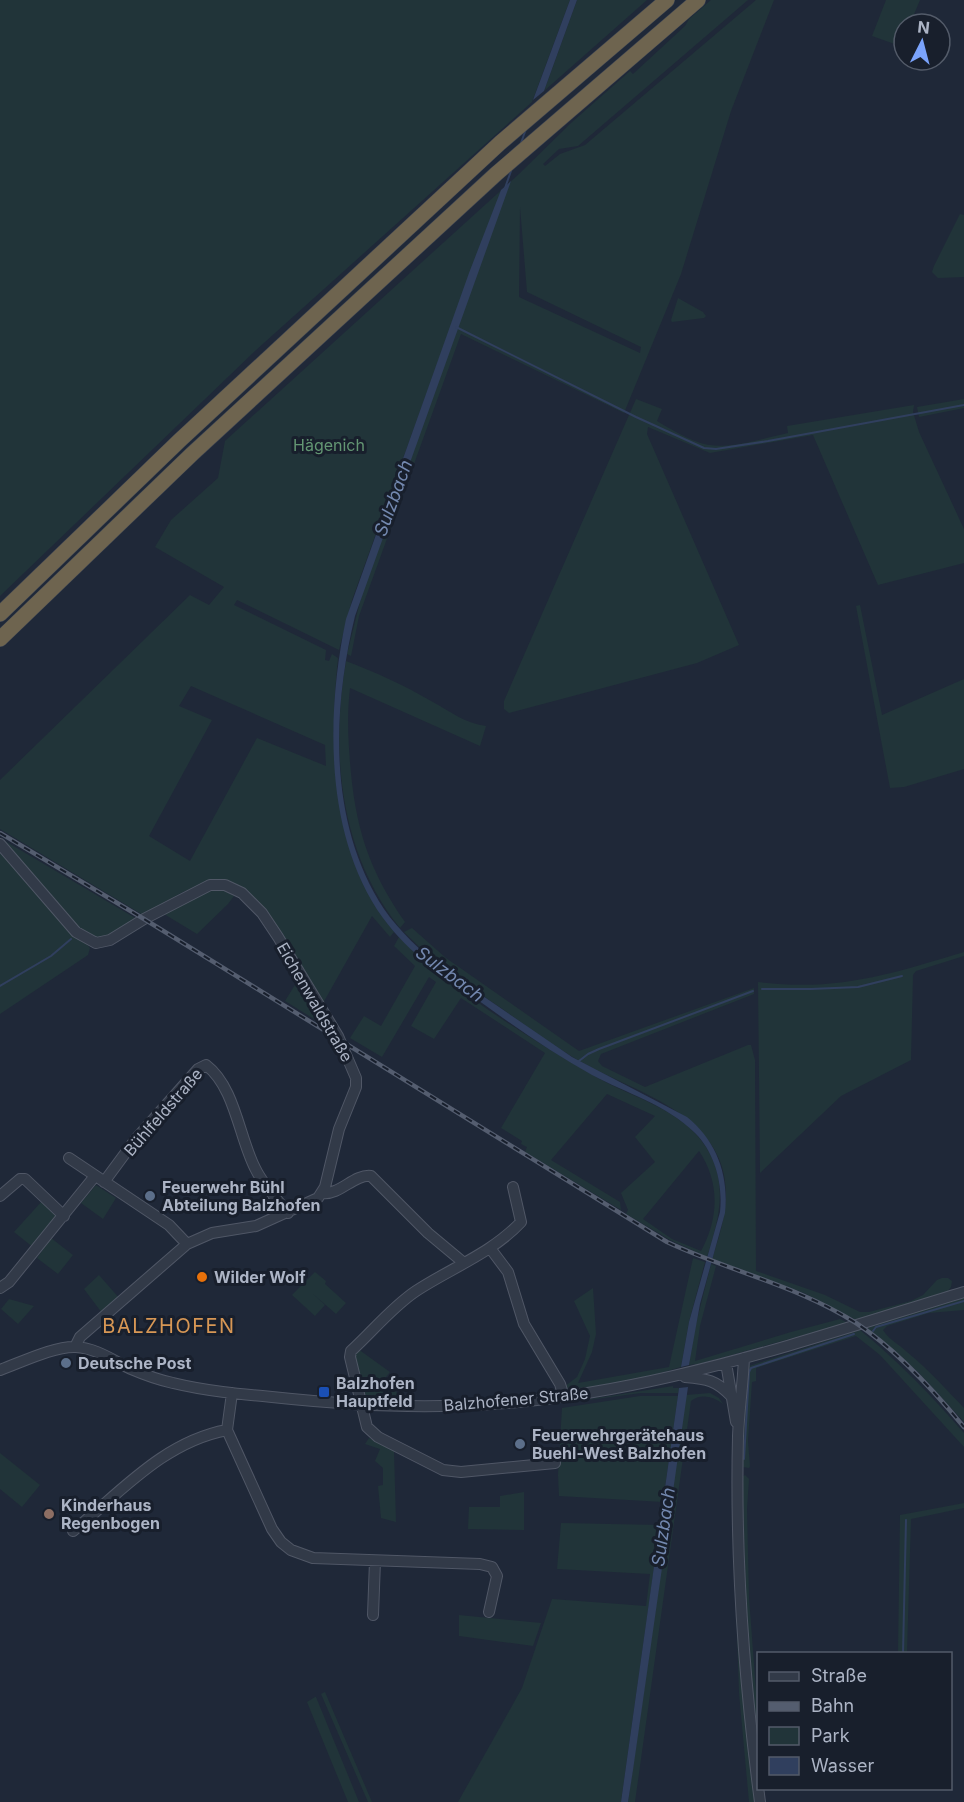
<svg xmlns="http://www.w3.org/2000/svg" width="964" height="1802" font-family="Inter,sans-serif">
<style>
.green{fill:#213439;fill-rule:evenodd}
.water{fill:#303f5e}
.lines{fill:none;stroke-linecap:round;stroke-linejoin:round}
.stream{stroke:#303f5e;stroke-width:2}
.minor-casing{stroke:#505766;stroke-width:12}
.highway-casing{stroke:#3d4452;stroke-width:16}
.minor{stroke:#323a48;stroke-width:10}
.highway{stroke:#6e644f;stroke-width:15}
.rail-casing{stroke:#545d6f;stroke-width:4.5}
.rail{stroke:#181f2c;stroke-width:2;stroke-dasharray:7;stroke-linecap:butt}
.service-dot{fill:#5c6f8a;stroke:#181f2c;stroke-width:2}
.food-dot{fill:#e8710a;stroke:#181f2c;stroke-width:2}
.transit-dot{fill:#1a4fb4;stroke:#181f2c;stroke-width:2}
.education-dot{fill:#8d6e63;stroke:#181f2c;stroke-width:2}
.labels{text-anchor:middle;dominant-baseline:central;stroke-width:6;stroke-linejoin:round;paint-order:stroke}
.park-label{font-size:16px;fill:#639673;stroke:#181f2c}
.street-label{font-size:16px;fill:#acb4c5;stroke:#181f2c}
.poi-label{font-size:16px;font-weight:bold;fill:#acb4c5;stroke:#181f2c;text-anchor:start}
.water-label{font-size:18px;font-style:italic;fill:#7388af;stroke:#181f2c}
.quarter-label{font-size:20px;letter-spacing:1.5px;fill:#d79755;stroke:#181f2c}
</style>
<rect width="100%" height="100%" fill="#1f2838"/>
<path class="green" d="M0,0H570L532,102L255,351L0,596Z
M577,0H647L544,91Z
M711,0H748L578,146L559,149L543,164L545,166L560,154L585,145L756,0H774L731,111L681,274L624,413L461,334L359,616L351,656L347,654L363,590L449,331L352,600L339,650L237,600L234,605L326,650L325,660L329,661L332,654L338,658C328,754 333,852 394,932L390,937L372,916L322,1005L240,888L203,884L181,893L143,915L0,829V780L190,595L209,605L224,587L155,547L171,520L218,478L225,441L519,174L571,123L630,71L633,74L685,26L689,19ZM520,207L527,292L641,347L640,353L519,297ZM191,686L325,745L326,766L257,738L190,861L149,836L212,720L179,706Z
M886,0H920L910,24H904L903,47L872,36Z
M960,214L964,215V277L938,278L932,272L934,266Z
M678,298L703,312L706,316L704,318L672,322L671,320Z
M636,399L662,409L657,421C669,428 682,436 695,441C724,453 759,439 788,433L787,426L914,405L913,412L919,432L964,529V563L878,585L813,435L710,453L648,427L647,434L739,645L697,663L509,713L504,709V701Z
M964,399V408L919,417L917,407Z
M860,605L882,715L964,679V769L904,787L890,788L856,606Z
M346,661C375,672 404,685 431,701C450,711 464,723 486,726L480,746L350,688C347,713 348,738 350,762C355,826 368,869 405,922L400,928C340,854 330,752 346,661Z
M0,838L137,919C116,932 107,943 82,934L0,841Z
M0,847L90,948L88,955L0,1014Z
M212,890L226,891L234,896L228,904L197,934L164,914L203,893Z
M412,928L446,958L579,1051L754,988V994L601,1054L598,1061L602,1066L645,1087L748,1045H751L755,1060L756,1271L825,1295L860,1312H869L911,1301L923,1295L937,1280L942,1278H948L952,1281L951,1287L948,1291L856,1320L804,1293L712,1259C724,1223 735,1184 714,1149C686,1101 617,1085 571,1056C548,1042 526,1026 504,1010C468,986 434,963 404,932Z
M399,937C454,992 529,1038 596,1077C633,1098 682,1109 706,1147C729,1182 719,1220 707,1257L670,1240L626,1214L628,1210L621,1193L655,1162L635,1137L655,1116L607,1094L551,1160L620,1202L621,1210L525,1152L527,1147L521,1144L522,1141L501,1128L545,1053L461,998L434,1039L411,1026L436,982L429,977L382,1057L350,1038L364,1016L381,1026L415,966L394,946ZM699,1151C720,1182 719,1218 701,1251L672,1239L643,1219Z
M964,952V956L916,971L913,975L911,1060L841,1096L760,1173L758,982C837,992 891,974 964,952Z
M298,980L318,1013L314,1019L285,1001Z
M96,1185L116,1198L103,1219L81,1203Z
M42,1201L57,1216L34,1248L14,1232Z
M51,1238L73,1255L58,1274L37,1258Z
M693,1258L705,1262L689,1322L681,1367L633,1381L571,1392L565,1386L577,1377L585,1359L590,1336L574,1301L593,1288L596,1334L592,1352L578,1383L669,1367Z
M711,1264L716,1266L700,1326L695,1361L791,1332L840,1319L848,1323L695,1365V1364L689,1365L695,1328Z
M315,1272L326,1281L325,1284L346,1303L336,1314L312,1293L325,1305L315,1316L292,1295Z
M99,1275L120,1299L102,1313L84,1289Z
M964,1297V1310L929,1313L887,1326L883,1330C889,1340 899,1344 907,1352C928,1369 946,1389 964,1408V1422L919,1373L867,1328Z
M9,1299L34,1306L18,1324L1,1309Z
M860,1330C898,1361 932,1396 964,1433V1447L880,1355L856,1336L756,1368V1381L752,1382L748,1441L750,1466L749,1468L743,1467L746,1371L749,1366Z
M358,1349L390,1372L383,1381L408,1402L366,1401L354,1353Z
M673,1386V1388H679L678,1393H641L565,1403Z
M710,1393L719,1398L723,1404C714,1397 701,1393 691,1401L635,1802H628L686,1395Z
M640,1396H678L663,1502L559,1496L558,1475L562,1408Z
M369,1438L394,1451L396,1522L381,1518L378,1486L383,1485V1468L375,1461L380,1449L365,1444Z
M0,1453L40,1485L22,1507L0,1489Z
M745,1475L749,1479L747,1509L749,1597L758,1718V1758L747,1627L742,1477Z
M732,1479L756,1802H749L739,1693Z
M524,1492V1530L468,1529L469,1507H500V1496Z
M964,1503V1508L911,1519L907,1653H898L900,1515Z
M561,1523L660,1525L621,1802H458L522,1688L552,1599L646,1606L650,1574L557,1569Z
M459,1615L541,1623L533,1646L459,1636Z
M325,1692L372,1802H368L321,1694Z
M315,1697H316L359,1802H348L307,1702Z"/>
<path class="water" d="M570,0H577L544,91L533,100Z
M511,181L355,616C332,711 328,824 384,909C399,931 421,951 442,968L572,1057L687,1117C717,1141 729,1176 725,1213L700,1304L689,1365L681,1367L689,1322L720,1212C723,1184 715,1153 695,1133C667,1105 626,1093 592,1075C554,1054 518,1029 482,1003C446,978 409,954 383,918C324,836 326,714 346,619L469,273L501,190Z
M688,1387L633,1770L628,1802H621L679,1388Z"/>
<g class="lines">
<path class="stream" d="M521,143L526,129
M505,188L511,171
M456,327L636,417L704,448L716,449L768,441L964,405
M0,986L51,956L71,939
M762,989H811L858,987L902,976
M579,1061L588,1054L599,1049L753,991
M873,1331L876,1327L964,1301
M744,1459L749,1372L751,1368L854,1334
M903,1654L906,1520"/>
<defs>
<path id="minor" d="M0,844L76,932L96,943L110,940L144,919L210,885H225L242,893L262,913L278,937L338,1036L356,1078V1087L339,1129L325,1187L318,1198L256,1226L212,1233L187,1244L80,1337L75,1347
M69,1158L169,1225L187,1244
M104,1182L135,1140L198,1069L206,1065C235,1087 239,1137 255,1168C263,1185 276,1198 288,1213
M513,1187L521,1222C492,1253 451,1268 416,1291C392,1307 373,1331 351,1351L350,1357L367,1427L378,1437L443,1470L461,1472L555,1463
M323,1193C340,1195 354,1174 371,1176L428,1233L464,1263
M0,1196L20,1179H25L64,1216
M490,1248L508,1272L524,1324L560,1384L564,1397
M0,1288L9,1282L95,1176
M744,1358C743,1384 739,1410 738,1436C735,1558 744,1681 760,1802
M726,1363L736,1422
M0,1370C22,1362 54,1346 76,1347C96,1348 114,1361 131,1369C145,1375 159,1380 173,1383C206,1391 239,1394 272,1397C328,1403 384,1407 441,1406C621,1405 793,1344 964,1292
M685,1377C707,1379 716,1380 731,1396
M227,1430L272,1529L281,1542L291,1550L313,1558L480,1564L492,1567L497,1576L489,1612
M73,1531C120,1493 163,1442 227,1430L232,1393
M373,1615L375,1561"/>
<path id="highway" d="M0,614L179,441L500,143L667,0
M0,639L192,454L496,174L698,0"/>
</defs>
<use href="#minor" class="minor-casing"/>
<use href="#highway" class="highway-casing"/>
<use href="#minor" class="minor"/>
<use href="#highway" class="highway"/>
<defs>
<path id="rail" d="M0,833L144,919L667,1242C729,1271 798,1286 856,1323C894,1348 935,1392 964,1427"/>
</defs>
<use href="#rail" class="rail-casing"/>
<use href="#rail" class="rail"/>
</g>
<g class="service-dot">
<circle cx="150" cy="1196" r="6"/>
<circle cx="66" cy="1363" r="6"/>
<circle cx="520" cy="1444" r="6"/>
</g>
<circle class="food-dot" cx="202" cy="1277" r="6"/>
<rect class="transit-dot" x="318" y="1386" width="12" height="12" rx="3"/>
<circle class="education-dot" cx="49" cy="1514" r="6"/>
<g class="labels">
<g class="park-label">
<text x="329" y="445">Hägenich</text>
</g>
<g class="street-label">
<text transform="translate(315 1002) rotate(60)">Eichenwaldstraße</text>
<text transform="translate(163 1112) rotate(-49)">Bühlfeldstraße</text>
<text transform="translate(516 1399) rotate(-5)">Balzhofener Straße</text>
</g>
<g class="poi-label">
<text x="162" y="1187">Feuerwehr Bühl<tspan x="162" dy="18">Abteilung Balzhofen</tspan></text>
<text x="214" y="1277">Wilder Wolf</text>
<text x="78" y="1363">Deutsche Post</text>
<text x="336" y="1383">Balzhofen<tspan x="336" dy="18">Hauptfeld</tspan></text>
<text x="532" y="1435">Feuerwehrgerätehaus<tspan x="532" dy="18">Buehl-West Balzhofen</tspan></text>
<text x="61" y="1505">Kinderhaus<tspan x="61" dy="18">Regenbogen</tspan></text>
</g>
<g class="water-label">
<text transform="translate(393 498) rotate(-70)">Sulzbach</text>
<text transform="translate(450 974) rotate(37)">Sulzbach</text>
<text transform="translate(663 1527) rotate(-82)">Sulzbach</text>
</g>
<g class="quarter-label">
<text x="169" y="1326">BALZHOFEN</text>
</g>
</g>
<rect x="757" y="1652" width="195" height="138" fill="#181f2c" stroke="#535b69" stroke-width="1.5"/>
<rect x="769" y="1672" width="30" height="9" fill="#323a48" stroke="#535b69" stroke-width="1.5"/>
<text x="811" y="1682" font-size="18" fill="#acb4c5">Straße</text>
<rect x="769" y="1702" width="30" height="9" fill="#545d6f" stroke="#535b69" stroke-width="1.5"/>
<text x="811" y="1712" font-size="18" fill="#acb4c5">Bahn</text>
<rect x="769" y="1727" width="30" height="18" fill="#213439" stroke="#535b69" stroke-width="1.5"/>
<text x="811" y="1742" font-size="18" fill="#acb4c5">Park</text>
<rect x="769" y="1757" width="30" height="18" fill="#303f5e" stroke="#535b69" stroke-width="1.5"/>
<text x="811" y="1772" font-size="18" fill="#acb4c5">Wasser</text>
<g transform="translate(922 42) rotate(6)"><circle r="28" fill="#181f2c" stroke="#535b69" stroke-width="1.5"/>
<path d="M0-4.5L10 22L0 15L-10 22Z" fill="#7aa3fc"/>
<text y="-9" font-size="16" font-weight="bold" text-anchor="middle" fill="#acb4c5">N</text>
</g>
</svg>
